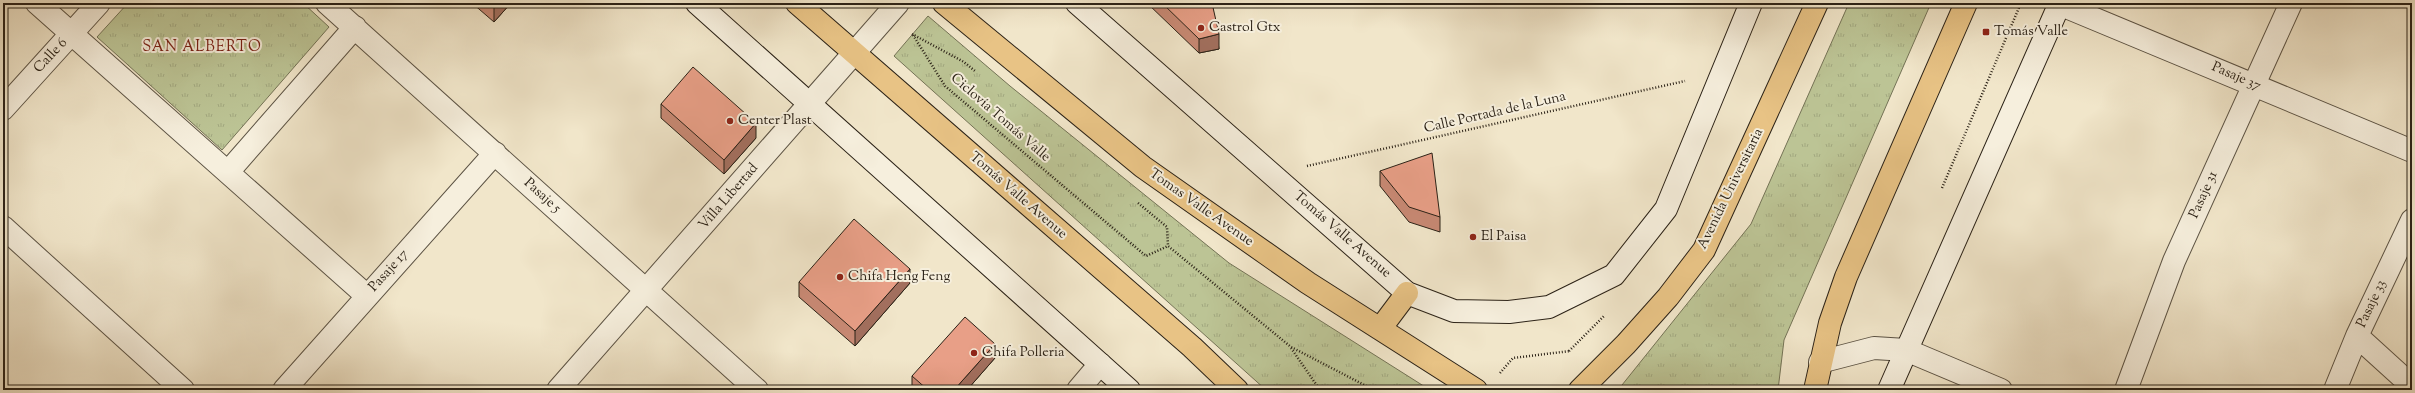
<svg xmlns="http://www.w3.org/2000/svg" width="2415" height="393" font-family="'Sorts Mill Goudy',serif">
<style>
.grass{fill:url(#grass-tufts);stroke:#747356}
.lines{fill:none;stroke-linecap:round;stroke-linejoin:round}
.minor-casing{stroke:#5c5344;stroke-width:24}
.secondary-casing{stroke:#2b2217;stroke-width:24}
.primary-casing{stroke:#2b2217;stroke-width:24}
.path{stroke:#2b2217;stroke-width:2.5;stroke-dasharray:1 2;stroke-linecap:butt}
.minor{stroke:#f6efdd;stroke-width:22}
.secondary{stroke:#f6efdd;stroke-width:22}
.primary{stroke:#e8c385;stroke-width:22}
.wall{fill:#c88974;stroke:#2b2217}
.shaded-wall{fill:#a26f5e;stroke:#2b2217}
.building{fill:#e89f87;stroke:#2b2217}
.poi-dot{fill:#8f2418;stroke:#f6efdd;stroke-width:1.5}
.labels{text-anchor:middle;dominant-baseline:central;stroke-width:4;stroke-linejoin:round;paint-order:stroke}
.poi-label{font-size:14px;fill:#2b2217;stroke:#f6efdd;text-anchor:start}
.street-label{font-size:14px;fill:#2b2217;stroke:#f6efdd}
.neighbourhood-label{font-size:15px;letter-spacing:1px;fill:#7a1f14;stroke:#f6efdd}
</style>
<defs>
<pattern id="grass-tufts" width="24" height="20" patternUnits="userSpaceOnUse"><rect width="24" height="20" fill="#bcc495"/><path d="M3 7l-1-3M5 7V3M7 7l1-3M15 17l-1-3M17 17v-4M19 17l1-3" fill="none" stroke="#a2a880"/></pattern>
</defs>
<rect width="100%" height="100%" fill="#f1e6ca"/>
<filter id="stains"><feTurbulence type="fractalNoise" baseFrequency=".005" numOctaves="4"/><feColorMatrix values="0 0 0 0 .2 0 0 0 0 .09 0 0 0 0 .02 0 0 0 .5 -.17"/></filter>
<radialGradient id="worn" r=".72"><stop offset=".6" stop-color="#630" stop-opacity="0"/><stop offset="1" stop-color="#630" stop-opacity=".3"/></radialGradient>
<path class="grass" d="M128,3H303L329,27L222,150L97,37Z
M1849,3H1931L1784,340L1778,390H1618L1751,224Z
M928,16L1010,86L1229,263L1430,390H1266L894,56Z"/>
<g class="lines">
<defs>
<path id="minor" d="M37,3L367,296
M327,3L757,390
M2059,4L2412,151
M3,109L99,3
M228,172L355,27
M3,227L183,390
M2357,336L2412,386
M1820,362L1874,348L1906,350L2001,390
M284,390L495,153
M558,390L898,3
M1078,390L1100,364
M2126,390L2174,261L2291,3
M2335,390L2357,336L2412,220"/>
<path id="secondary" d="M697,3L1129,390
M1077,3L1407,293L1454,311L1509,312L1549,307L1614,275L1666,209L1751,3
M1889,390L2060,3"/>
<path id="primary" d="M797,3L1192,347L1237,390
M944,3L1143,167L1308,283L1476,390
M1380,329L1407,293
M1580,390L1626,344L1668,297L1704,250L1817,3
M1815,390L1830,323L1846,277L1966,3"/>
</defs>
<use href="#minor" class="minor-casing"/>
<use href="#secondary" class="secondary-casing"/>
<use href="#primary" class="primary-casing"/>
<path class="path" d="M912,34L964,62L975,71
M913,35L945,86L1146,256L1168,246
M1307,166L1685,81
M1942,188L2021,3
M1138,203L1167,227L1168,246L1291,347L1374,390
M1291,348L1320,390
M1569,351L1605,315
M1500,373L1513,358L1570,351"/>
<use href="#minor" class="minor"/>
<use href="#secondary" class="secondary"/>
<use href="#primary" class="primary"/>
</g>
<path class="wall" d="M472,3H511L494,22Z
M1147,3H1212L1219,49L1199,53Z
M661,104L756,138L724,174L661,118Z
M1380,171L1440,217V232L1409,222L1380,186Z
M799,282L910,283L855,346L799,297Z
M995,358L967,390H912V376Z"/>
<path class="shaded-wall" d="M498,3H511L494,22V8Z
M1219,34V49L1199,53V39Z
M756,123V138L724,174V160Z
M910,269V283L855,346V331Z
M995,344V358L967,390H954Z"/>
<path class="building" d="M489,3H498L494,8Z
M1162,3H1212L1219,34L1199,39Z
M693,67L756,123L724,160L661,104Z
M1432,153L1440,217L1409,207L1380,171Z
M854,219L910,269L855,331L799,282Z
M965,317L995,344L954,390H928L912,376Z"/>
<g class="poi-dot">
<circle cx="1201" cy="28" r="4"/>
<rect x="1982" y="28" width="8" height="8" rx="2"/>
<circle cx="730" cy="121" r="4"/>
<circle cx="1473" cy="237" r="4"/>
<circle cx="840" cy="277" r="4"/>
<circle cx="974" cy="353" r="4"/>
</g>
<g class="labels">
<g class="poi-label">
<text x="1209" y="28">Castrol Gtx</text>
<text x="1994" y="32">Tomás Valle</text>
<text x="738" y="121">Center Plast</text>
<text x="1481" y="237">El Paisa</text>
<text x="848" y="277">Chifa Heng Feng</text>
<text x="982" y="353">Chifa Polleria</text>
</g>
<g class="street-label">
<text transform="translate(51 56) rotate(-47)">Calle 6</text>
<text transform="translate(2236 77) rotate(23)">Pasaje 37</text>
<text transform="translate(1495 113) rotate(-13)">Calle Portada de la Luna</text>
<text transform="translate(1000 118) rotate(41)">Ciclovía Tomás Valle</text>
<text transform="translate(1731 189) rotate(-64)">Avenida Universitaria</text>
<text transform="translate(2204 195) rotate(-66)">Pasaje 31</text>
<text transform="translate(542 196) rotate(42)">Pasaje 5</text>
<text transform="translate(1018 196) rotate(41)">Tomás Valle Avenue</text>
<text transform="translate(729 197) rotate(-49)">Villa Libertad</text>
<text transform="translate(1201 208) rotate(35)">Tomas Valle Avenue</text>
<text transform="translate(1342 235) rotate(41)">Tomás Valle Avenue</text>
<text transform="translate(389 271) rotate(-48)">Pasaje 17</text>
<text transform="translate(2372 304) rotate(-65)">Pasaje 33</text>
</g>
<g class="neighbourhood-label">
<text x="202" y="47">SAN ALBERTO</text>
</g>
</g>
<rect width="2415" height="393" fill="none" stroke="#f1e6ca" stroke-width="16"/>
<rect x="4" y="4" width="2407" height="385" fill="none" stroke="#2b2217" stroke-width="2"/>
<rect x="8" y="8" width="2399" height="377" fill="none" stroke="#2b2217"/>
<rect width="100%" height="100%" filter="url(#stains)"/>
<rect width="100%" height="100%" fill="url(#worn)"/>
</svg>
